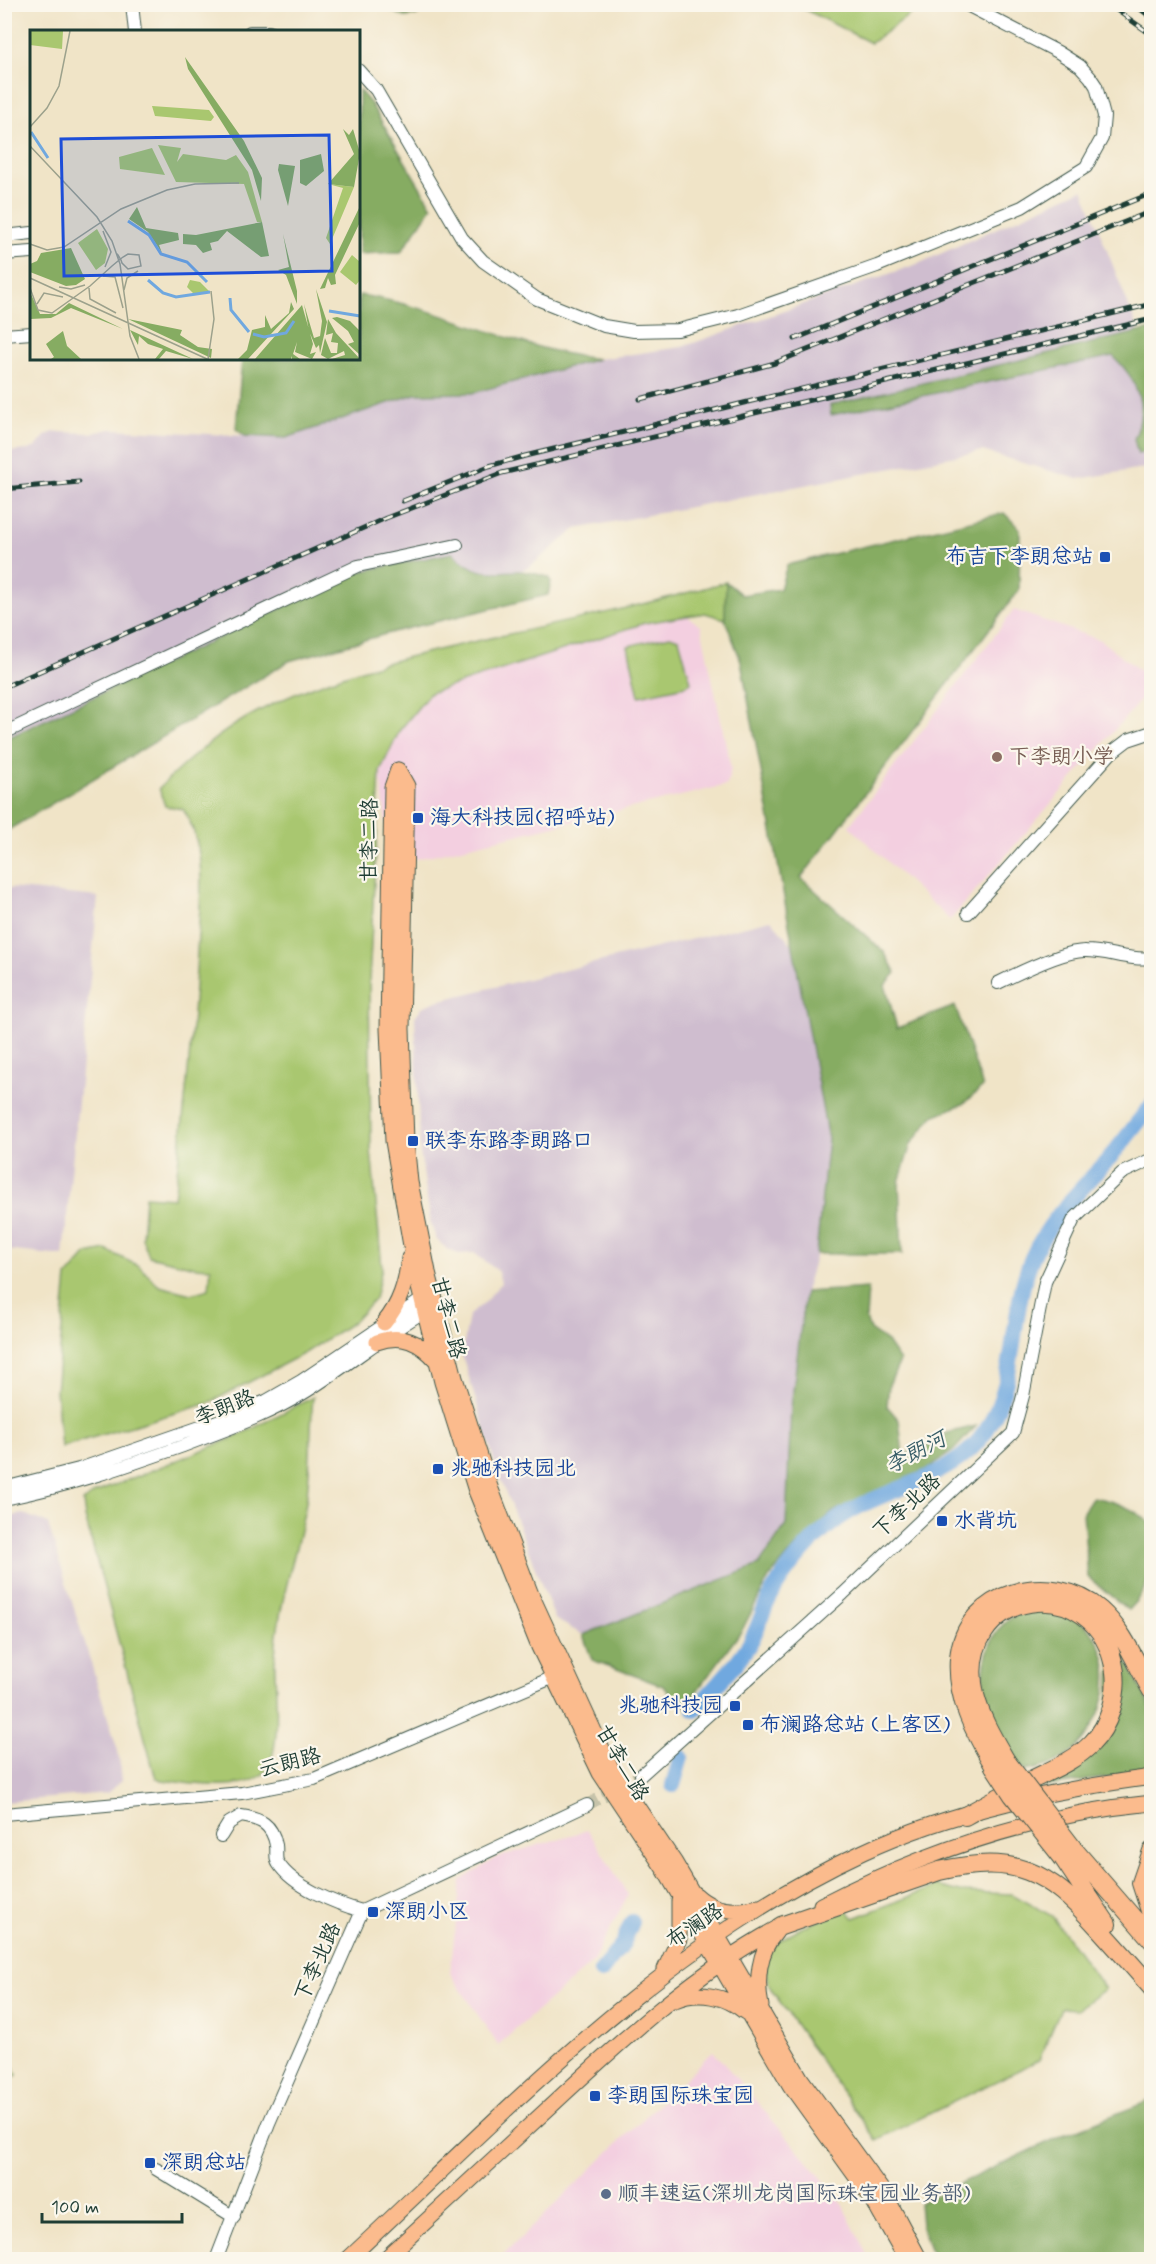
<svg xmlns="http://www.w3.org/2000/svg" width="1156" height="2264" font-family="Mynerve,'LXGW WenKai TC',sans-serif">
<style>
.built{fill:#f3cfe0}
.industrial{fill:#cfbdcf}
.green{fill:#a9c76f;stroke:#648252;stroke-width:1.5}
.forest{fill:#86ac62;stroke:#52744b;stroke-width:1.5}
.lines{fill:none;stroke-linecap:round;stroke-linejoin:round}
.river{stroke:#70a8df;stroke-width:16}
.minor-tunnel{stroke:#c6c3aa;stroke-width:12;stroke-dasharray:12 6;stroke-linecap:butt}
.minor-casing{stroke:#3e564a;stroke-width:14}
.major-casing{stroke:#3e564a;stroke-width:17}
.highway-casing{stroke:#3e564a;stroke-width:20}
.minor{stroke:#fff;stroke-width:12}
.major{stroke:#fbbb8d;stroke-width:15}
.highway{stroke:#fbbb8d;stroke-width:18}
.rail-casing{stroke:#1f3d34;stroke-width:5}
.rail{stroke:#fbf7ec;stroke-width:3;stroke-dasharray:9;stroke-linecap:butt}
.highway-bridge-casing{stroke:#3e564a;stroke-width:20;stroke-linecap:butt}
.highway-bridge{stroke:#fbbb8d;stroke-width:18}
.transit-dot{fill:#1a4fb4;stroke:#fbf7ec;stroke-width:2}
.education-dot{fill:#8d6e63;stroke:#fbf7ec;stroke-width:2}
.service-dot{fill:#5c6f8a;stroke:#fbf7ec;stroke-width:2}
.labels{text-anchor:middle;dominant-baseline:central;stroke-width:4.5;stroke-linejoin:round;paint-order:stroke}
.transit-label{font-size:21px;fill:#164399;stroke:#fbf7ec;text-anchor:start}
.education-label{font-size:21px;fill:#785e54;stroke:#fbf7ec;text-anchor:start}
.street-label{font-size:21px;fill:#1f3d34;stroke:#fbf7ec}
.service-label{font-size:21px;fill:#4e5e75;stroke:#fbf7ec;text-anchor:start}
.water-label{font-size:22px;font-style:italic;fill:#375d67;stroke:#fbf7ec}
.inset-river{fill:none;stroke:#70a8df;stroke-width:3}
.inset-road{fill:none;stroke:#9ca18c;stroke-width:1.5}
.view{fill:#1d4ed8;fill-opacity:0.15;stroke:#1d4ed8;stroke-width:3}
.inset-edge{fill:none;stroke:#1f3d34;stroke-width:3}
</style>
<rect width="100%" height="100%" fill="#fbf7ec"/>
<filter id="ink" filterUnits="userSpaceOnUse"><feTurbulence type="fractalNoise" baseFrequency=".0167" numOctaves="2"/><feDisplacementMap in="SourceGraphic" scale="12" xChannelSelector="R" yChannelSelector="G"/><feConvolveMatrix kernelMatrix="1 2 1 2 8 2 1 2 1" color-interpolation-filters="sRGB"/></filter>
<filter id="wash" filterUnits="userSpaceOnUse"><feTurbulence type="fractalNoise" baseFrequency=".008" numOctaves="4" result="noise"/><feDisplacementMap in="SourceGraphic" scale="24" xChannelSelector="R" yChannelSelector="G"/><feGaussianBlur stdDeviation="1.35" result="paint"/><feColorMatrix in="noise" values="0 0 0 0 0 0 0 0 0 0 0 0 0 0 0 0 0 1.4 0 .05"/><feComposite in="paint" operator="in"/></filter>
<g filter="url(#wash)">
<rect width="100%" height="100%" fill="#f0e4c7"/>
<path class="built" d="M1014,610L1100,640L1151,679V688L950,920L849,826Z
M684,614L701,626L731,769L727,785L391,865L380,771L400,730L430,693L645,623Z
M588,1830L628,1895L593,1962L498,2045L450,1973L461,1880L498,1857Z
M713,2051L839,2198L869,2259H499Z"/>
<path class="industrial" d="M1083,189L1151,363V467L1078,479L982,451L576,529L528,568L505,574L483,573L466,564L452,553L36,723L5,739V452L28,450L36,447L46,435L54,432L93,433L110,429L286,438L415,394L472,393L598,359L682,347L920,263Z
M10,888L98,897L63,1256L5,1250L4,892Z
M771,920L795,948L828,1139L816,1254L805,1292L791,1408L786,1525L759,1565L583,1635L555,1619L498,1473L462,1355L469,1315L484,1303L501,1283L498,1271L474,1253L459,1254L448,1250L437,1240L431,1225L420,1151L415,1017L422,1007L437,1001Z
M24,1514L48,1524L118,1751L122,1780L107,1793L5,1802V1517Z"/>
<path class="green" d="M924,4L871,43L796,5V4Z
M726,582L725,619L705,613L645,623L430,693L400,730L380,771L369,981L371,1150L382,1268L375,1299L353,1322L305,1353L209,1403L61,1447L56,1391L67,1277L87,1254L106,1250L139,1266L159,1286L191,1294L209,1289L211,1268L195,1267L149,1256L142,1238L145,1196L174,1198C184,1116 193,1034 197,952C199,905 210,851 183,809L165,806L159,788C189,759 221,730 259,711C335,671 422,653 505,635C579,619 653,603 726,582Z
M670,636L679,639L691,682L685,686L639,696L628,646Z
M313,1397C310,1431 311,1468 306,1502C297,1555 274,1614 275,1667C275,1695 283,1753 263,1774C244,1793 180,1783 156,1779L85,1517L83,1502L95,1493L238,1436Z
M937,1886L960,1892L1012,1894L1052,1916L1105,1989L1077,2009L1061,2008L1039,2060L876,2140L771,1989C746,1938 812,1925 847,1910L854,1918Z
M8,2057L17,2075L5,2082V2058Z"/>
<path class="forest" d="M377,5H419L418,15L405,17Z
M1130,5H1151V18Z
M359,90L371,104L432,207L401,252L359,254Z
M359,295C441,306 516,350 598,359L472,393L415,394L286,438L245,436L236,429L242,359L358,358Z
M1151,329V450L1138,454L1134,439C1149,408 1137,378 1113,356L831,415L830,405Z
M1004,513L1020,529L1019,590L801,878L884,952L896,973L885,985L897,1028L955,1006L983,1087L963,1104L933,1116L911,1144L899,1182L902,1254H816L828,1139L741,661L725,619L726,582L742,595L780,589L787,565Z
M452,553C477,575 485,573 516,571C526,570 539,575 549,577L551,582L548,595L397,631L289,661L5,832V739L358,572Z
M868,1288L866,1319L870,1330L887,1342L900,1361L889,1385L887,1406L899,1420L903,1455L932,1444L947,1433L976,1426L953,1451L925,1470L833,1512L794,1549L769,1578L742,1630L685,1707L663,1686L592,1660L583,1635L759,1565L786,1525L791,1408L805,1292Z
M1093,1497C1114,1501 1136,1509 1151,1524C1152,1562 1156,1583 1128,1610L1088,1577L1083,1512Z
M1053,1608C1066,1614 1082,1620 1092,1632C1124,1673 1099,1741 1055,1763C1046,1767 1034,1769 1024,1771C1010,1754 992,1730 987,1708C979,1678 984,1634 1013,1617C1025,1609 1039,1609 1053,1608Z
M1113,1635L1151,1708V1771L1041,1787L1068,1771L1107,1728Z
M1151,2100V2259H934L921,2225L919,2203L1063,2135Z"/>
<g class="lines">
<path class="river" d="M695,1710C713,1688 736,1667 750,1643C758,1629 762,1612 770,1597C784,1571 810,1540 834,1522C882,1485 953,1484 987,1429C1019,1378 1009,1312 1032,1258C1049,1220 1078,1193 1106,1162C1122,1144 1136,1124 1152,1105
M673,1785L681,1757
M601,1972L623,1943L632,1922"/>
</g>
</g>
<g filter="url(#ink)">
<g class="lines">
<path class="minor-tunnel" d="M587,1805L641,1775"/>
<defs>
<path id="minor" d="M132,4L135,32
M250,32H269
M358,70L376,90L462,238L483,261L537,299L604,326L634,331L678,330L738,315L877,266L1022,207L1086,167L1102,138L1104,116L1096,86L1090,77L1080,66L1058,52L965,4
M4,236L32,233
M4,254L32,252
M4,335L32,333
M4,733L358,566L457,545
M968,913L1111,753L1128,740L1152,732
M998,983C1018,973 1065,950 1086,951C1109,951 1129,961 1152,958
M4,1488L79,1469L229,1417L266,1401L301,1381L427,1296
M4,1499C66,1487 124,1467 183,1446C225,1430 269,1415 307,1391C350,1364 388,1332 432,1307
M641,1775L843,1594L1013,1433L1023,1396L1045,1282L1074,1219L1122,1173L1152,1159
M4,1814L242,1793L314,1779L561,1674
M221,1836L229,1823L241,1816C261,1819 272,1824 276,1845C277,1851 275,1859 278,1863C293,1887 337,1904 362,1911
M156,2169L234,2217
M216,2260L269,2123L362,1911L587,1805"/>
<path id="major" d="M398,770L407,786L402,1029L406,1141L410,1182L428,1272L455,1378L490,1487L530,1592L611,1768L675,1863L801,2079L886,2196L920,2260
M398,770L392,787L388,1029L393,1141L416,1275L442,1382L476,1491L539,1647L600,1773L664,1869L790,2085L873,2200L907,2260
M384,1323C400,1304 406,1283 409,1258
M377,1342C402,1333 420,1342 437,1361
M696,1895C713,1911 736,1913 758,1907
M821,1905C924,1852 1035,1814 1152,1803
M665,1969L679,1939V1901
M675,2000C698,1990 727,1996 745,2012
M761,2006C756,1981 758,1952 776,1932
M347,2260C507,2111 661,1945 863,1852C953,1810 1054,1790 1152,1777
M384,2260C440,2208 496,2156 552,2105C625,2037 700,1968 789,1922"/>
<path id="highway" d="M994,1766C975,1732 956,1700 959,1659C964,1590 1052,1569 1100,1610C1124,1631 1136,1664 1152,1691
M965,1816C987,1804 1008,1792 1029,1781C1051,1770 1075,1761 1092,1743C1109,1726 1118,1696 1115,1672C1099,1564 951,1588 975,1695C981,1719 994,1740 1006,1761
M1075,1851L1152,1940
M1152,1851L1141,1883L1152,1917
M1063,1858L1107,1924
M781,1926L939,1871C1015,1854 1047,1870 1097,1926C1115,1946 1134,1967 1152,1988"/>
</defs>
<use href="#minor" class="minor-casing"/>
<use href="#major" class="major-casing"/>
<use href="#highway" class="highway-casing"/>
<use href="#minor" class="minor"/>
<use href="#major" class="major"/>
<use href="#highway" class="highway"/>
<defs>
<path id="rail" d="M1108,4L1152,35
M1134,4L1152,18
M795,339L1152,193
M640,399L775,363L1152,211
M4,489L79,482
M403,501L489,466L525,456L1152,304
M4,687L386,518L502,473L1152,319"/>
</defs>
<use href="#rail" class="rail-casing"/>
<use href="#rail" class="rail"/>
<defs>
<path id="highway-bridge" d="M1006,1761L1075,1851
M994,1766L1013,1795L1063,1858"/>
</defs>
<use href="#highway-bridge" class="highway-bridge-casing"/>
<use href="#highway-bridge" class="highway-bridge"/>
</g>
</g>
<g class="transit-dot">
<rect x="1099" y="551" width="12" height="12" rx="3"/>
<rect x="412" y="812" width="12" height="12" rx="3"/>
<rect x="407" y="1135" width="12" height="12" rx="3"/>
<rect x="432" y="1463" width="12" height="12" rx="3"/>
<rect x="936" y="1515" width="12" height="12" rx="3"/>
<rect x="729" y="1700" width="12" height="12" rx="3"/>
<rect x="742" y="1719" width="12" height="12" rx="3"/>
<rect x="367" y="1906" width="12" height="12" rx="3"/>
<rect x="589" y="2090" width="12" height="12" rx="3"/>
<rect x="144" y="2157" width="12" height="12" rx="3"/>
</g>
<circle class="education-dot" cx="997" cy="757" r="6"/>
<circle class="service-dot" cx="606" cy="2194" r="6"/>
<g class="labels">
<g class="transit-label">
<text x="1093" y="557" text-anchor="end">布吉下李朗总站</text>
<text x="430" y="818">海大科技园(招呼站)</text>
<text x="425" y="1141">联李东路李朗路口</text>
<text x="450" y="1469">兆驰科技园北</text>
<text x="954" y="1521">水背坑</text>
<text x="723" y="1706" text-anchor="end">兆驰科技园</text>
<text x="760" y="1725">布澜路总站 (上客区)</text>
<text x="385" y="1912">深朗小区</text>
<text x="607" y="2096">李朗国际珠宝园</text>
<text x="162" y="2163">深朗总站</text>
</g>
<g class="education-label">
<text x="1009" y="757">下李朗小学</text>
</g>
<g class="street-label">
<text transform="translate(370 840) rotate(-89)">甘李二路</text>
<text transform="translate(448 1318) rotate(76)">甘李二路</text>
<text transform="translate(225 1408) rotate(-22)">李朗路</text>
<text transform="translate(907 1506) rotate(-43)">下李北路</text>
<text transform="translate(290 1763) rotate(-14)">云朗路</text>
<text transform="translate(622 1763) rotate(60)">甘李二路</text>
<text transform="translate(695 1926) rotate(-34)">布澜路</text>
<text transform="translate(318 1962) rotate(-66)">下李北路</text>
</g>
<g class="service-label">
<text x="618" y="2194">顺丰速运(深圳龙岗国际珠宝园业务部)</text>
</g>
<g class="water-label">
<text transform="translate(916 1453) rotate(-28)">李朗河</text>
</g>
</g>
<g transform="translate(30 30)">
<rect width="330" height="330" fill="#f0e4c7"/>
<path d="M0,1H33L32,19L0,15ZM122,76L179,80L184,87L181,91L125,86ZM128,115L151,118L147,132L153,124L196,130L206,125L218,142L232,192H227L214,154L146,152ZM122,118L135,145L90,139L89,127ZM298,154L324,157L300,214L296,208L313,158ZM67,199L78,219L75,233L66,240L48,213ZM322,225L330,232V250L326,255L310,242ZM160,250L170,252L180,262L164,264L157,257Z" fill="#a9c76f"/>
<path d="M155,27L214,111L232,148L231,171L222,140L158,39ZM313,99L319,105L323,99L330,123L324,157L298,154L324,124ZM291,124L294,141L276,156L270,153V130ZM249,134L265,136L258,176L248,140ZM330,176V192L305,245L306,254L301,255L298,248L295,258L290,259ZM107,177L116,198L148,203L149,210L129,215L132,223L118,202L99,189ZM232,192L239,226L231,227L197,201L188,211L180,213L182,220L173,223L166,215L153,214V204L166,205ZM253,204L267,261V274L256,245L248,240L259,237ZM41,218L55,249L46,255L36,256L0,242V234L7,231L11,223ZM286,259L297,292L290,323L289,315L286,318L279,301L274,274L284,308L290,306L289,314L292,291ZM0,262L10,284H26L39,273L93,299L41,278L21,288L0,289ZM261,272L264,279L218,329H208L217,320L222,300L235,297V285L241,299L259,283ZM272,275L283,314L280,324L286,322L282,329L265,322L267,312L263,324L270,329H262V326L261,329H225ZM307,287L320,291L330,301V325L318,314L324,312L318,301L302,288ZM98,289L152,300L150,305L168,317L182,319L181,328ZM298,289L306,303L330,329H302L315,325L314,321L298,329L291,325L295,308L301,323H307L308,313L301,312L303,303L296,305ZM100,300L163,329L136,321L129,329H125L133,319L118,314L109,306L108,315ZM33,301L37,316L51,329H21L24,327L16,314Z" fill="#86ac62"/>
<path class="inset-river" d="M1,102L18,128M98,191L119,205L131,224L157,232L177,252M118,250L133,263L146,267L180,262M200,268L201,280L219,302M299,281L330,286M223,304L234,307L256,303L264,291"/>
<path class="inset-road" d="M0,97L17,78L29,56L40,1M0,116L67,187L82,211L90,234L100,306L109,329M73,201L81,222L75,237M0,214L17,220L34,217L91,179L137,160L165,154L209,153M73,246L85,247L93,278M0,248L177,329M29,257L41,259L55,255M0,258L8,280L22,283L60,256L82,236L88,231L93,227L98,224L109,225L111,236L98,239L92,233L91,230L88,225L86,223M59,258L60,269L86,283M94,260L97,248L108,241M7,274L14,263L33,267M178,329L184,289L181,261"/>
<path class="view" d="M299,105L302,241L34,246L31,109Z"/>
<rect width="330" height="330" class="inset-edge"/>
</g>
<rect width="1156" height="2264" fill="none" stroke="#fbf7ec" stroke-width="24"/>
<path d="M42 2213v9h140v-9" fill="none" stroke="#1f3d34" stroke-width="3"/>
<text x="51" y="2213" font-size="18" fill="#1f3d34" stroke="#fbf7ec" stroke-width="4.5" paint-order="stroke">100 m</text>
</svg>
